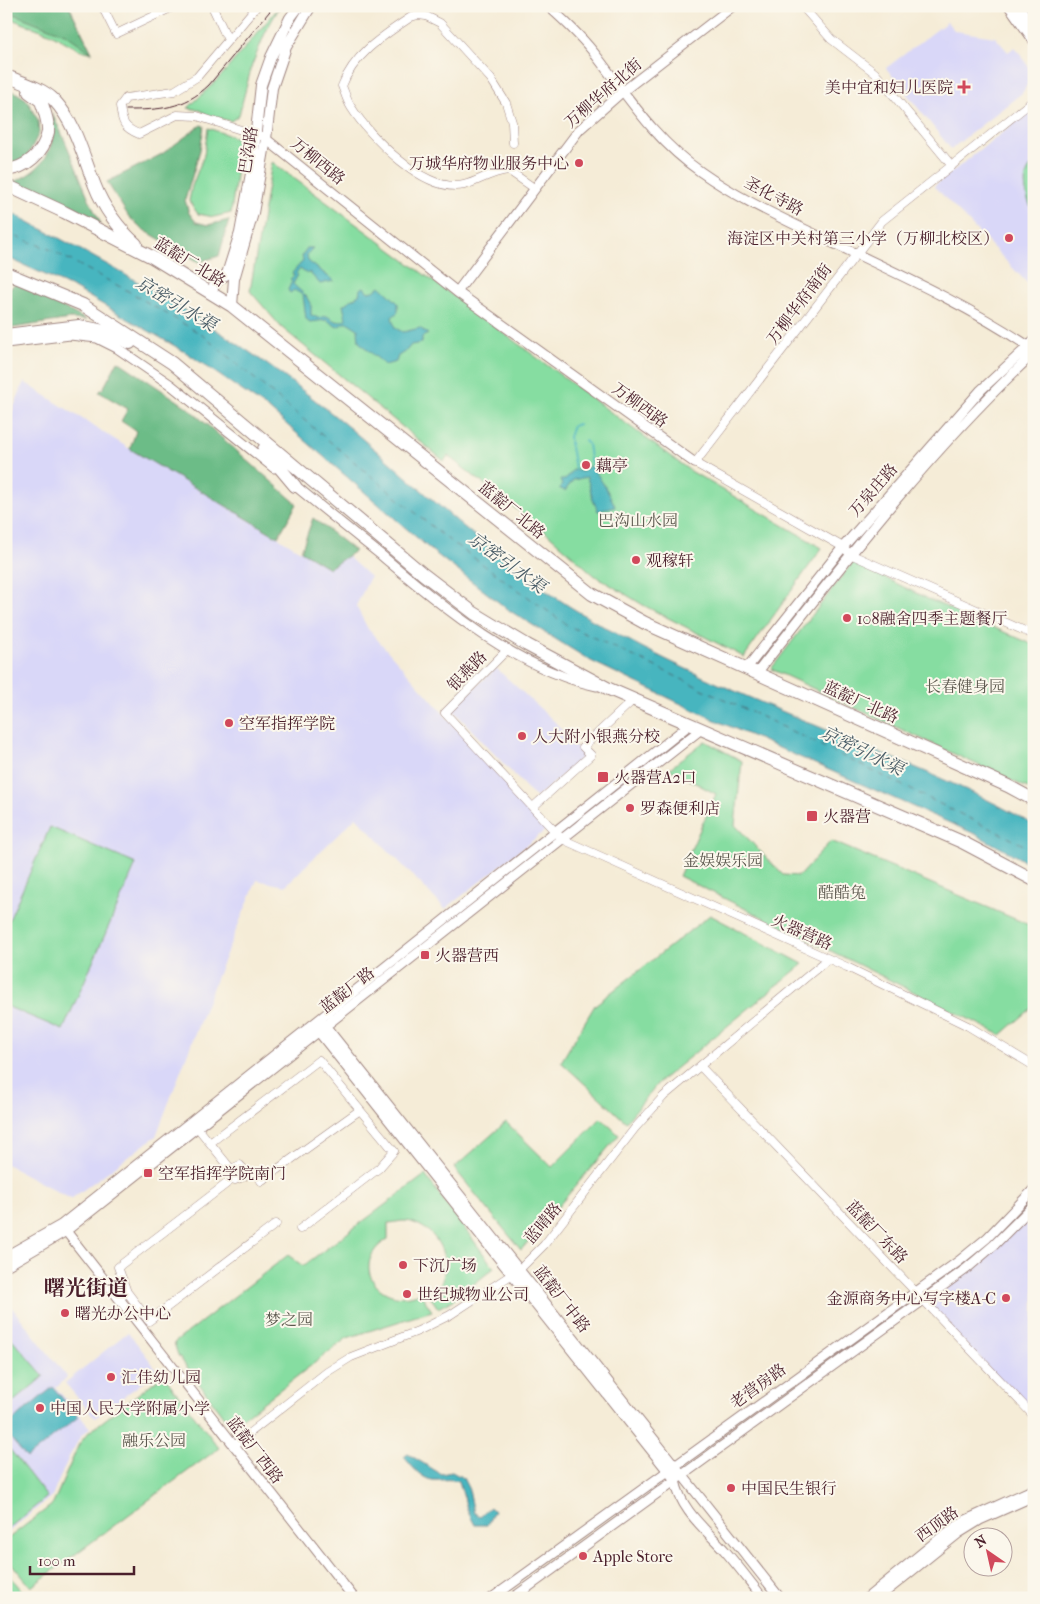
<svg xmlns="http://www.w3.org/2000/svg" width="1040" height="1604" font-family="'IM FELL French Canon','Noto Serif SC',serif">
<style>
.built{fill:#d9d7f8}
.green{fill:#86dda1;stroke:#687e66}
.forest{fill:#6cbc87;stroke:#5b6e59}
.water{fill:#46b5bf;stroke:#486a75}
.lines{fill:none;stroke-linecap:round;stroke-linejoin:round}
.stream{stroke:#46b5bf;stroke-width:2}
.ferry{stroke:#485b66;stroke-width:1;stroke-dasharray:6 5;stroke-linecap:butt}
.minor-casing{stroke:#a08681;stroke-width:9}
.tertiary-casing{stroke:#a08681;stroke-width:11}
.secondary-casing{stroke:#a08681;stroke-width:12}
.trunk-casing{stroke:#a08681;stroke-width:14}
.minor{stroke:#fff;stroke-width:8}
.tertiary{stroke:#fff;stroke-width:9}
.secondary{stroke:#fff;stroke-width:10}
.trunk{stroke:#fff;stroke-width:12}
.tram{stroke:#4a1f2b;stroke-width:1}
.poi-dot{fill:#d1495b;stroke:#fbf7ec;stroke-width:2}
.labels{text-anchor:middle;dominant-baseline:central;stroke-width:4;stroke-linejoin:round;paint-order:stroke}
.poi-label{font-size:16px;fill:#4a1f2b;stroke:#fbf7ec;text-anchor:start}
.street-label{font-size:16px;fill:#4a1f2b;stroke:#fbf7ec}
.park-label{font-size:16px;fill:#5c584e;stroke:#fbf7ec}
.water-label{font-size:18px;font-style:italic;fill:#485b66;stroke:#fbf7ec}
.district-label{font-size:21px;font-weight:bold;fill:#4a1f2b;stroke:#fbf7ec}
</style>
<rect width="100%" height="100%" fill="#fbf7ec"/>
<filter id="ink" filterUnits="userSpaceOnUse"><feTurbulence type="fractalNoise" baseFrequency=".02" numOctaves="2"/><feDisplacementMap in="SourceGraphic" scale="10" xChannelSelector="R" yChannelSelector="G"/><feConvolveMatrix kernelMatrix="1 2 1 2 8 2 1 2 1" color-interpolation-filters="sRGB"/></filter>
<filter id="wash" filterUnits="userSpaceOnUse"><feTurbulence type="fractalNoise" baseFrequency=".0096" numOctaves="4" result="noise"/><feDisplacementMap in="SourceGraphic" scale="20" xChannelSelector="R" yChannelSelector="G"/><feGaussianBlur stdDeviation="1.12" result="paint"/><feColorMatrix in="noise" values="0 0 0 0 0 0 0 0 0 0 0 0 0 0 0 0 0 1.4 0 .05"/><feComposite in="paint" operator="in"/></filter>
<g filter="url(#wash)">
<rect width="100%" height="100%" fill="#f5ecd7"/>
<path class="built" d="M947,22L955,31L995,37L1008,52L1015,47L1032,72L1030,81L1022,93L951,149L886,68Z
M1034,108V290L934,186Z
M24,382L133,451L329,568L347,556L370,577L356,606L368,629L547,829L445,909L356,817L285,886L257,880L219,971L156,1136L71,1199L6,1164V419L12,412Z
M496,668L555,722L584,756L536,798L452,709Z
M1034,1212V1416L923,1300Z
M6,1300L67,1377L56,1388L90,1428L81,1436L69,1457L52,1496L6,1534Z
M128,1332L158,1371L95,1418L65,1383Z"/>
<path class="green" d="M6,6H69L92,53L78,49L49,33L6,17Z
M280,6L266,31L252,65L239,115L231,121L209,116L200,110L188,108L221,76Z
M208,128L234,137L240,145L231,213L214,217L198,214L189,201L192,186L204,155Z
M272,162L689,470L822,548L744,657L643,605L594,575L547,533L448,456L444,461L281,327L250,291Z
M1034,164V213C1026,199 1019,175 1034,164Z
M853,562L928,599L1034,645V791L771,669Z
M705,741L742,761L735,825L783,875L799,876L831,841L1034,927V1006L1001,1035L679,876L716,794L669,769Z
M50,827L136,864L63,1030L6,1006V927Z
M710,915L803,964L658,1083L626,1122L561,1062L595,1005Z
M601,1118L619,1135L521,1250L454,1168L506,1122L552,1167Z
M425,1175L494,1268L455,1299L438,1308L431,1298C435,1293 440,1287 442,1281C452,1255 433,1223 404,1221C399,1221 393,1223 388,1223V1239C347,1263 379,1310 420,1293L432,1311L347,1338L231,1427L178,1355L174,1343L288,1255L303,1266Z
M6,1332L44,1376L6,1408Z
M163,1375L219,1448L31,1587L6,1557V1540L53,1504L79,1444L89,1432Z
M8,1447L47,1497L9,1528L6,1524V1449Z
M6,1571L28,1598H6Z"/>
<path class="forest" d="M6,6H69L92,53L67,35L6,11Z
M6,91L15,92L26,99L38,120L39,133L28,155L22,162L6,166Z
M52,114C71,149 82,188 101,224L11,183C44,170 57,150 52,114Z
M201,125L204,126L200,150L185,200L189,213L196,222L208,225L229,220L219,256L199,262L144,230L129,217L107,182L162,154Z
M17,282L86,320L70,319L6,329C6,314 13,307 8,290Z
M118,361L187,407L297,504L278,537L130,449L136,431L121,421L128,409L99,392L104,387Z
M313,518L355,551L329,568L301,551Z"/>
<path class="water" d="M6,210C115,267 223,327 320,404C404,470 478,548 569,606C668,668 779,709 886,755C936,776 987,797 1034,825V866L975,834L715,720L591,661L510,611L431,550L270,410L187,353L74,288L6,257Z
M307,248H313L307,254L308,261L334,281L320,284L309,272L307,274L300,269L296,273L298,275L293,284L306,296L311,305V315L318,318L327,316C335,321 338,324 346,319L343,305L359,295L360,289L364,287L368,292L374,291L380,286L398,303V312L392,317L395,328L403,332L420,328L428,334L422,337V343L411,345L406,351L398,356L396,362L385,365L359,342L358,329L347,322L337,327L327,320L310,322L306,319L303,295L294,290L290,293L288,290L292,281L290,279L294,276L292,273L303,261L302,256Z
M591,465C597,473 614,501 615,507L598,511L593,500L587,477L573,480L565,491L559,488L562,485L560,480H565L574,469L582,472Z
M53,1387L78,1417L27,1458L6,1433V1426Z
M408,1454L441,1474L452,1472L463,1478L469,1490L474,1513L480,1516L490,1507L494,1511L487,1525H475L468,1512L459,1481C447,1478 441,1481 432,1480C420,1478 411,1465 404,1457Z"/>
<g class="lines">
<path class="stream" d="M585,441L588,444L591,465
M575,468L569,437L573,426L578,424"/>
<path class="ferry" d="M6,233L49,249L128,291L201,334L442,535L567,625L781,726L1034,850"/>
</g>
</g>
<g filter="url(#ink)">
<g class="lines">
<defs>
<path id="minor" d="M102,6L116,34L175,6
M212,6L228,40
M257,6L197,77L174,91L126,98L120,106C122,123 124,128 139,134L177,115L197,116L260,136
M802,6L831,39L875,73L952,166
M1034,100L882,221L695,463L843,547L850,554L1034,635
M513,143L512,122L506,103L491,79L440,23L426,16L418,15L411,17C383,36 354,54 342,86C345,93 347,101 351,107C370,137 425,194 464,185C480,181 490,172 508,170L534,188
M508,649L445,713L562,839L847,967L968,1026L1034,1066
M533,807L591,755L583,747L633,700
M700,1066L1034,1416
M193,1125L197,1127L231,1169V1176L235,1180L245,1176L246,1172L240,1165L231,1169
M210,1143L319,1060L360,1110
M261,1181L360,1110L394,1151L379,1168L300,1229
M127,1292L149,1321L276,1224
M119,1299L127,1292L118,1267L234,1178
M233,1446L327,1372L351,1357L418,1331L450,1315L520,1269L544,1245L635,1128L664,1096L828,959"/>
<path id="tertiary" d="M548,6C566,22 584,39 598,58C630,100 657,142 701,172C735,196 773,214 810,232C885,268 966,303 1034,350
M1009,6L1034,41
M1019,6L1034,27
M266,139L457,292L695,463
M457,292L579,130L622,92L733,6
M6,343L70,335L97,338L117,348L171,385L274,468
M292,483C321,507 351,531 381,555C442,606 517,670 597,686
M746,669L843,547L981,390L1034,341
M757,673C844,562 931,449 1034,353
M323,1023L780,1598
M318,1031L675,1480C681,1512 706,1529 726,1552C739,1567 751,1583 763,1598
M62,1226L354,1598
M6,1256L61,1225L689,725
M6,1266L66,1231L700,730
M492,1598L959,1261L987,1238L1034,1189
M513,1598L966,1269L994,1245L1034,1205
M867,1598L944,1535L966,1520L1034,1489
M878,1598L959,1533L980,1520L1034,1496"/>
<path id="secondary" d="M210,293L217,281L227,274L240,233L252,168L261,85L271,57L290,18L299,6
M232,306L234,279L253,213L266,139L272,88L286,47L311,6"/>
<path id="trunk" d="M6,76C21,82 42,88 54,100C76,124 83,156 95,186C103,207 119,229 136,244
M6,170C26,168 44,153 48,132C49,122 44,110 41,101L29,92
M6,185L64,212L152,257L232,306L592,594L645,623L1008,786L1034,800
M6,273L83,305L172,363L423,574L474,613L527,645L609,689L962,842L1034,880
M6,335L79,326L99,330L130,343
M264,449L295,486"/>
</defs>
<use href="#minor" class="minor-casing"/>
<use href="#tertiary" class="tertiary-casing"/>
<use href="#secondary" class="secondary-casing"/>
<use href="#trunk" class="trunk-casing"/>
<use href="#minor" class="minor"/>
<use href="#tertiary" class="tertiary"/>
<use href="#secondary" class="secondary"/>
<use href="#trunk" class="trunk"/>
<path class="tram" d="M126,110C159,110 184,109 209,85L274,6"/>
</g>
</g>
<g class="poi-dot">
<path d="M961.5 79.5h5v5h5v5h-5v5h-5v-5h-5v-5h5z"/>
<circle cx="579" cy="163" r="5"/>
<circle cx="1009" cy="238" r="5"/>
<circle cx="586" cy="465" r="5"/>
<circle cx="636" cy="560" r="5"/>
<circle cx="847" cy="618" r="5"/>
<circle cx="229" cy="723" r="5"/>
<circle cx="522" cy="736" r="5"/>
<rect x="597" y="771" width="12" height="12" rx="2.5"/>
<circle cx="630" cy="808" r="5"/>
<rect x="806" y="810" width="12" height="12" rx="2.5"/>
<rect x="420" y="950" width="10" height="10" rx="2.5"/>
<rect x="143" y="1168" width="10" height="10" rx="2.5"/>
<circle cx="403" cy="1265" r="5"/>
<circle cx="407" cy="1294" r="5"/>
<circle cx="1006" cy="1298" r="5"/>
<circle cx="65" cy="1313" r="5"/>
<circle cx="111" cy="1377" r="5"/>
<circle cx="40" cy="1408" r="5"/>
<circle cx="731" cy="1488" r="5"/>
<circle cx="583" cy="1556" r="5"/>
</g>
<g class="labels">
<g class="poi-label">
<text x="953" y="87" text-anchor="end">美中宜和妇儿医院</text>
<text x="569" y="163" text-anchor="end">万城华府物业服务中心</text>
<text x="999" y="238" text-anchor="end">海淀区中关村第三小学（万柳北校区）</text>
<text x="596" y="465">藕亭</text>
<text x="646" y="560">观稼轩</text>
<text x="857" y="618">108融舍四季主题餐厅</text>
<text x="239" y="723">空军指挥学院</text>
<text x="532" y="736">人大附小银燕分校</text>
<text x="614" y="777">火器营A2口</text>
<text x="640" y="808">罗森便利店</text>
<text x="823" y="816">火器营</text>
<text x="435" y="955">火器营西</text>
<text x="158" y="1173">空军指挥学院南门</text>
<text x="413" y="1265">下沉广场</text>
<text x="417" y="1294">世纪城物业公司</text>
<text x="996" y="1298" text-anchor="end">金源商务中心写字楼A-C</text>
<text x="75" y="1313">曙光办公中心</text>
<text x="121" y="1377">汇佳幼儿园</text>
<text x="50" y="1408">中国人民大学附属小学</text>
<text x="741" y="1488">中国民生银行</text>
<text x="593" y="1556">Apple Store</text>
</g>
<g class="street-label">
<text transform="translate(603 93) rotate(-41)">万柳华府北街</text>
<text transform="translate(248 150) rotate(-81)">巴沟路</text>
<text transform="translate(318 161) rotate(39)">万柳西路</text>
<text transform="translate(774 196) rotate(28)">圣化寺路</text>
<text transform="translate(190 262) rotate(31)">蓝靛厂北路</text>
<text transform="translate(799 304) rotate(-53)">万柳华府南街</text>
<text transform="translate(640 405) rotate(36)">万柳西路</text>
<text transform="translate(873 490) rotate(-49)">万泉庄路</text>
<text transform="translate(512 510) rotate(39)">蓝靛厂北路</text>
<text transform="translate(467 671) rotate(-46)">银燕路</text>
<text transform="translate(861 702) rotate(24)">蓝靛厂北路</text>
<text transform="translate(802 932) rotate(24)">火器营路</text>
<text transform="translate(347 990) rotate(-38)">蓝靛厂路</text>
<text transform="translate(543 1223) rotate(-50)">蓝晴路</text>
<text transform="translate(877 1232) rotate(46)">蓝靛厂东路</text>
<text transform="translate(562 1299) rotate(52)">蓝靛厂中路</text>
<text transform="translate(758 1386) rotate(-36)">老营房路</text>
<text transform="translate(255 1450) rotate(52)">蓝靛厂西路</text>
<text transform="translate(937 1524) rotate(-36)">西顶路</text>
</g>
<g class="park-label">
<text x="638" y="520">巴沟山水园</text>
<text x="965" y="686">长春健身园</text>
<text x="723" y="860">金娱娱乐园</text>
<text x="842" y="892">酷酷兔</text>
<text x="289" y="1319">梦之园</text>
<text x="154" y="1440">融乐公园</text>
</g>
<g class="water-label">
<text transform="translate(176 304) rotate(31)">京密引水渠</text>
<text transform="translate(507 563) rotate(36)">京密引水渠</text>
<text transform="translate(862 751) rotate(26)">京密引水渠</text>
</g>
<g class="district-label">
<text x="86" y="1288">曙光街道</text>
</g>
</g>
<rect width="1040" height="1604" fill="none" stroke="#fbf7ec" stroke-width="25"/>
<g transform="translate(988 1552) rotate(326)"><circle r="24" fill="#fbf7ec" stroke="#b4a19f"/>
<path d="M0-4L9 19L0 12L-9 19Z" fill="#d1495b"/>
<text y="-8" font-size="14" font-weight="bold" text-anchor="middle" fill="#4a1f2b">N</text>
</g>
<path d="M30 1566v8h104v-8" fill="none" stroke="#4a1f2b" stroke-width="2.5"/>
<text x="38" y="1566" font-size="15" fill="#4a1f2b" stroke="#fbf7ec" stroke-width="4" paint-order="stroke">100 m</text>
</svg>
